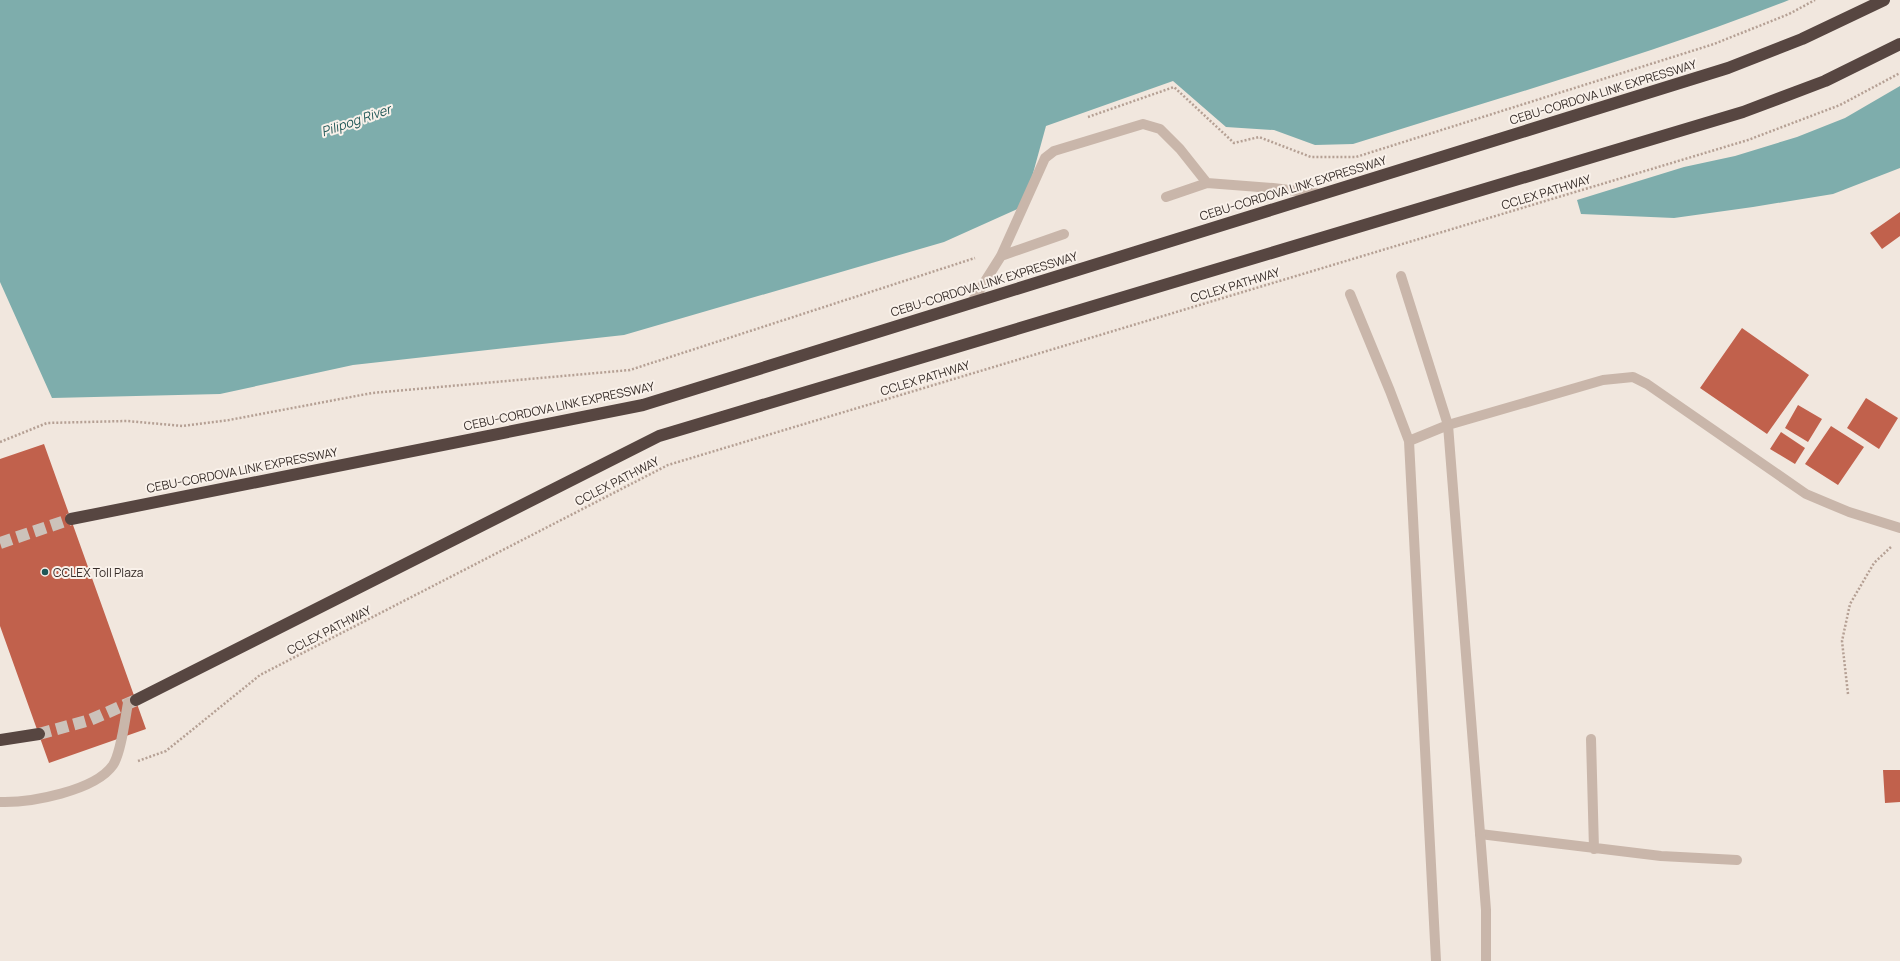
<svg xmlns="http://www.w3.org/2000/svg" width="1900" height="961" font-family="Manrope,sans-serif">
<style>
.water{fill:#7eadac}
.building{fill:#c1614c}
.lines{fill:none;stroke-linecap:round;stroke-linejoin:round}
.highway-tunnel{stroke:#ccc2ba;stroke-width:12;stroke-dasharray:12 6;stroke-linecap:butt}
.path{stroke:#b5a094;stroke-width:2.5;stroke-dasharray:2 2;stroke-linecap:butt}
.lane{stroke:#c9b6aa;stroke-width:10}
.street{stroke:#c9b6aa;stroke-width:10}
.highway{stroke:#574641;stroke-width:12}
.poi-dot{fill:#205757;stroke:#f9f1ea;stroke-width:1.5}
.labels{text-anchor:middle;dominant-baseline:central;stroke-width:4;stroke-linejoin:round;paint-order:stroke}
.street-label{font-size:12px;fill:#372d29;stroke:#f9f1ea}
.poi-label{font-size:12px;fill:#372d29;stroke:#f9f1ea;text-anchor:start}
.water-label{font-size:13px;font-style:italic;fill:#205757;stroke:#f9f1ea}
</style>
<rect width="100%" height="100%" fill="#f1e7de"/>
<path class="water" d="M0,0H1789C1646,56 1499,98 1353,144L1315,145L1274,130L1226,127L1173,81L1046,126L1024,206L944,242L624,335L353,365L220,394L52,398L0,282Z
M1900,86V168L1833,194L1753,207L1674,218L1581,214L1577,200L1684,167L1735,156L1797,137L1845,118Z"/>
<path class="building" d="M1900,212V236L1882,249L1870,233Z
M1742,328L1809,375L1767,434L1700,388Z
M1866,398L1898,418L1879,449L1847,428Z
M1798,405L1822,419L1808,442L1785,428Z
M1831,426L1864,447L1838,485L1805,464Z
M1781,432L1805,448L1795,464L1770,449Z
M44,444L146,729L49,763L0,626V459Z
M1883,770H1900V802L1885,803Z"/>
<g class="lines">
<path class="highway-tunnel" d="M0,543L71,519
M39,734L90,720L136,700"/>
<path class="path" d="M1088,117L1174,87L1234,143L1259,137L1311,157H1356L1714,44L1789,14L1815,0
M0,442L47,423L127,421L183,426L229,420L372,393L630,370L975,258
M1848,694L1842,641L1850,604L1874,563L1892,546
M138,761L166,751L260,675L668,465L1748,140L1840,105L1900,73"/>
<path class="lane" d="M1166,197L1207,183L1273,188L1321,194
M1001,256L1064,234
M972,302L1001,256L1045,158L1054,151L1143,124L1160,129L1180,149L1207,183
M1591,739L1594,849
M0,802C30,803 95,791 113,765C121,753 125,719 128,703
M1480,834L1661,856L1737,860"/>
<path class="street" d="M1401,276L1448,425L1486,910V961
M1350,294L1390,391L1409,441L1436,961
M1409,441L1448,425L1603,380L1633,377L1647,384L1806,494L1849,512L1900,528"/>
<path class="highway" d="M71,519L643,405L1728,68L1802,39L1884,0
M136,700L659,436L1743,112L1825,81L1900,44
M0,740L39,734"/>
</g>
<circle class="poi-dot" cx="45" cy="572" r="4"/>
<g class="labels">
<g class="street-label">
<text transform="translate(1603 92) rotate(-17)">CEBU-CORDOVA LINK EXPRESSWAY</text>
<text transform="translate(1293 188) rotate(-17)">CEBU-CORDOVA LINK EXPRESSWAY</text>
<text transform="translate(1546 192) rotate(-17)">CCLEX PATHWAY</text>
<text transform="translate(984 284) rotate(-17)">CEBU-CORDOVA LINK EXPRESSWAY</text>
<text transform="translate(1235 285) rotate(-17)">CCLEX PATHWAY</text>
<text transform="translate(925 378) rotate(-17)">CCLEX PATHWAY</text>
<text transform="translate(559 406) rotate(-12)">CEBU-CORDOVA LINK EXPRESSWAY</text>
<text transform="translate(242 470) rotate(-11)">CEBU-CORDOVA LINK EXPRESSWAY</text>
<text transform="translate(617 481) rotate(-27)">CCLEX PATHWAY</text>
<text transform="translate(329 630) rotate(-27)">CCLEX PATHWAY</text>
</g>
<g class="poi-label">
<text x="53" y="572">CCLEX Toll Plaza</text>
</g>
<g class="water-label">
<text transform="translate(356 120) rotate(-19)">Pilipog River</text>
</g>
</g>
</svg>
